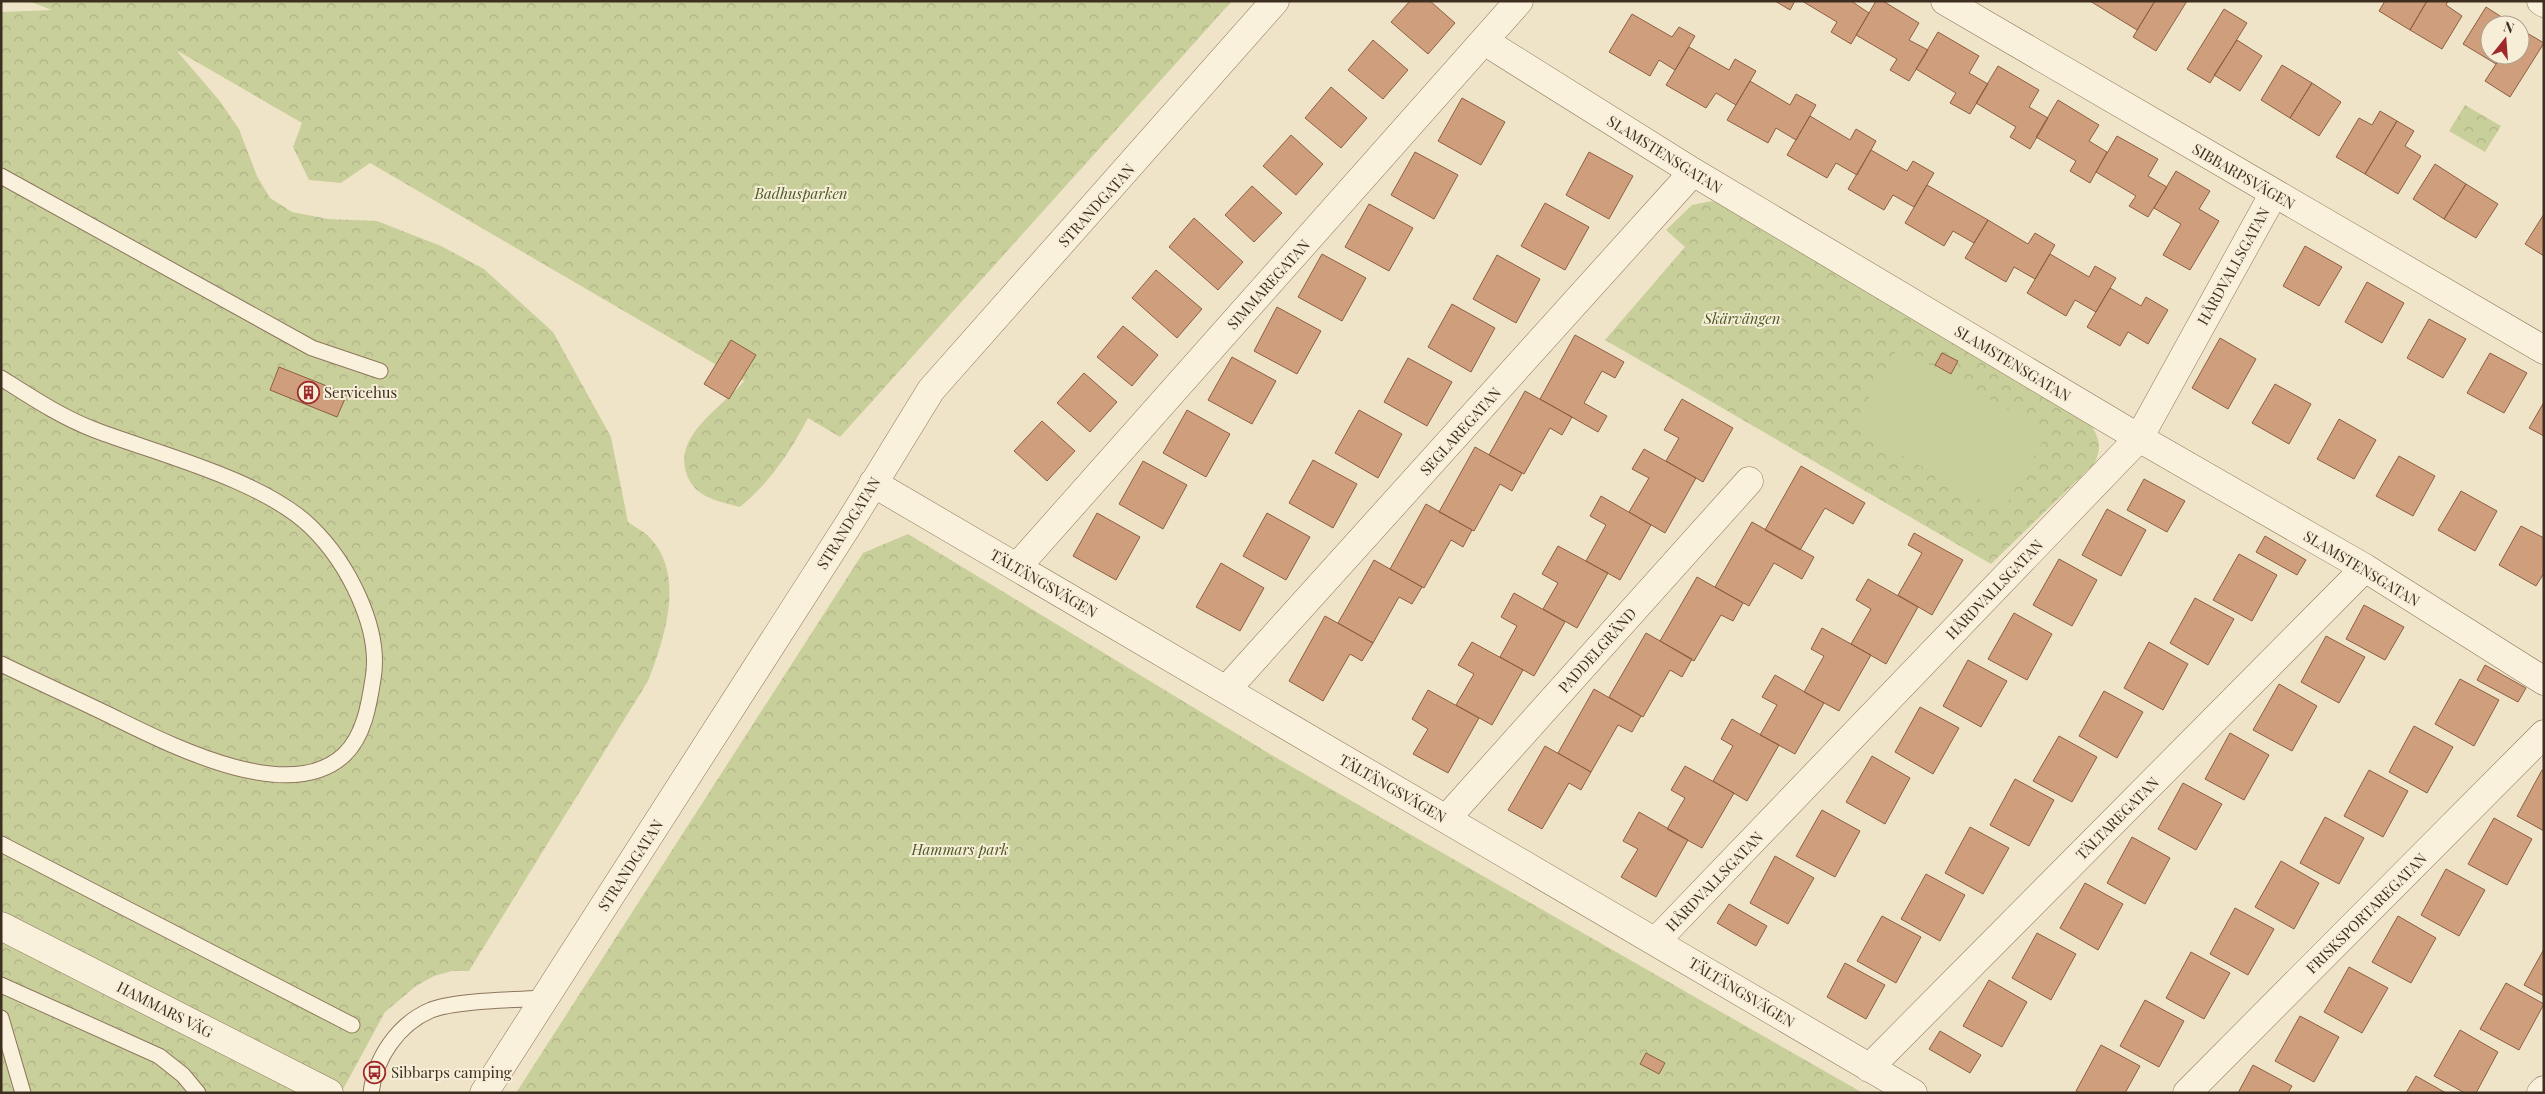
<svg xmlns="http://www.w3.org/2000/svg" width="2545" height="1094" font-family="'Playfair Display',serif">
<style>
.forest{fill:url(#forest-crowns)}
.pitch{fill:#c9cf9b}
.building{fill:#cf9f7d;stroke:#8d5f41}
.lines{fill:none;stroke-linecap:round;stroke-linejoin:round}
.service-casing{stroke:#8d765c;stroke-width:17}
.minor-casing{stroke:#8d765c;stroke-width:29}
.tertiary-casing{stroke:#8d765c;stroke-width:29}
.service{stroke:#faf1dc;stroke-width:15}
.minor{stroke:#faf1dc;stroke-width:28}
.tertiary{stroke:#faf1dc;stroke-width:28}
.labels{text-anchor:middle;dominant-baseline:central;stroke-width:4;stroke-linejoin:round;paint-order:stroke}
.street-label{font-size:15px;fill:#3d2e20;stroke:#f7eed8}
.park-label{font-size:15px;font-style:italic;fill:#4d5a26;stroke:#f7eed8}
.poi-label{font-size:15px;fill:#3d2e20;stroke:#f7eed8;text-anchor:start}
</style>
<defs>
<pattern id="forest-crowns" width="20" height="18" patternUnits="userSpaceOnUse" patternTransform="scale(1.25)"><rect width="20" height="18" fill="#c9cf9b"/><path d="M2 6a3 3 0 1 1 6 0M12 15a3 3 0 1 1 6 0" fill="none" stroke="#aeb285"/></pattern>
</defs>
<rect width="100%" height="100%" fill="#f0e4c8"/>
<path class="forest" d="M28,1H1232L840,437L808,418C789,454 771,481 740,507C717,501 693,497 686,472C674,434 724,406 744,381L370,163L341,183L309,180L293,147L302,123L176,50L219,100L239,129L257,176L270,198L292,212L328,219L377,221L441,246L484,269L553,332L611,437L628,522C635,527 645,532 650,538C686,575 664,640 648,681L469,971H452L434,976L416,986L385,1012L341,1093H1V12L52,10Z
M2465,105L2501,126L2485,152L2449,131Z
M1712,201L1723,204L2091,425C2100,439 2102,449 2094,464L1991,564L1605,340L1685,247L1666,230L1692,205Z
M908,534L1280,760L1863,1093H516L863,553Z"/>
<path class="pitch" d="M1898,347L2048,432L2002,512L1852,427Z"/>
<path class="building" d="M1410,1H1430L1455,23L1428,54L1391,22Z
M1775,1H1795L1790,10Z
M1802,1H1851L1869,13L1851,44L1831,32L1837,22Z
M1876,1H1883L1919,23L1909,40L1928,50L1909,81L1890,70L1897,59L1856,35Z
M2090,1H2155L2137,30Z
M2155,1H2187L2156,51L2133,37Z
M2385,1H2427L2410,30L2379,11Z
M2427,1H2448L2446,5L2462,16L2442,49L2410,30Z
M2486,7L2514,25H2490V55H2502L2496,64L2463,44Z
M2224,9L2247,23L2210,83L2187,69Z
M1632,14L1672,37L1679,27L1695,36L1675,70L1659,60L1650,76L1609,52Z
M2520,29L2544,43L2510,97L2485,81L2502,55H2520Z
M1938,32L1979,56L1969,73L1988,84L1970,114L1950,103L1956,93L1916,69Z
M1373,40L1408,70L1383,99L1348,70Z
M2237,40L2262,56L2240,91L2214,75Z
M1689,47L1729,70L1735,59L1756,71L1736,105L1716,93L1706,108L1666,85Z
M2282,65L2312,83L2290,118L2261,100Z
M1998,66L2039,90L2029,107L2048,118L2030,149L2010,137L2016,127L1976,103Z
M1750,81L1790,105L1796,94L1816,105L1796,140L1776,128L1768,143L1727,120Z
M2312,83L2341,102L2319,136L2290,118Z
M1331,87L1367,118L1341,148L1305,118Z
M1462,98L1505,122L1481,165L1438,141Z
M2058,100L2099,125L2089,141L2107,152L2090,183L2070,171L2076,161L2036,137Z
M2380,111L2397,121L2365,174L2336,157L2359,118L2372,125Z
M1810,116L1850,140L1856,129L1876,141L1857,175L1836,163L1827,178L1787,155Z
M2397,121L2414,131L2405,146L2421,156L2398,194L2365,174Z
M1291,135L1323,164L1296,195L1263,166Z
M2117,136L2158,159L2148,176L2167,187L2148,217L2129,206L2136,196L2096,172Z
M1871,150L1907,171L1913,161L1934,173L1914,207L1893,195L1884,210L1848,189Z
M1415,152L1458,175L1434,219L1391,195Z
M1589,152L1633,176L1609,219L1566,195Z
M2435,164L2466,184L2444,219L2413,199Z
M2176,171L2210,191L2199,209L2219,221L2190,270L2163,255L2181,224L2154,208Z
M2466,184L2498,204L2476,238L2444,219Z
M1927,185L1988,220L1974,243L1953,231L1944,246L1905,223Z
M1252,186L1282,213L1254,242L1225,215Z
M1545,203L1589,227L1565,270L1521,246Z
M1369,204L1413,228L1389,271L1345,247Z
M2544,214V256L2525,244Z
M1194,218L1243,262L1218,290L1169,247Z
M1988,220L2028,244L2035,233L2055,245L2035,279L2014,267L2006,282L1965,258Z
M2305,246L2342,267L2319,306L2283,286Z
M1322,254L1366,278L1342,321L1298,297Z
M2050,254L2089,277L2095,266L2116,278L2096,312L2075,300L2066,316L2027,293Z
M1497,255L1540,279L1516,323L1473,299Z
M1156,270L1202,309L1177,338L1132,298Z
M2367,282L2404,303L2382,343L2345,322Z
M2110,288L2141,306L2146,297L2168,310L2148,344L2128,332L2120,346L2087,327Z
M1452,304L1495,328L1471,372L1428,347Z
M1277,307L1321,331L1297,374L1254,351Z
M2429,319L2466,339L2443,378L2407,358Z
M1123,326L1158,355L1132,386L1097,357Z
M1575,335L1624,362L1615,378L1602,371L1584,403L1607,416L1598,432L1540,399Z
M2220,338L2256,359L2228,409L2192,388Z
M731,340L756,355L729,399L704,384Z
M1942,353L1958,361L1951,374L1935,365Z
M2490,353L2527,373L2504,413L2467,393Z
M1232,357L1276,381L1252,424L1208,400Z
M1408,358L1452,382L1427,426L1384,402Z
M279,367L347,394L337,417L270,390Z
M1084,373L1117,402L1090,432L1057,403Z
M2275,384L2311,404L2289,444L2252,423Z
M1525,391L1572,417L1562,435L1550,428L1524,474L1489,455Z
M1682,399L1733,428L1703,482L1666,461L1679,438L1664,430Z
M2544,402V436L2529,428Z
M1187,410L1230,434L1206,477L1163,453Z
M1359,410L1402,434L1378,478L1335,453Z
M2339,419L2376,440L2354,479L2317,459Z
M1042,421L1075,451L1047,481L1014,451Z
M1475,447L1522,473L1512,491L1500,484L1474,531L1439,512Z
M1644,449L1696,478L1665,533L1629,512L1649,478L1632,469Z
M2399,456L2435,476L2413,516L2376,496Z
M1313,460L1357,484L1333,528L1289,503Z
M1143,461L1187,485L1163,529L1119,504Z
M1801,466L1865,503L1853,524L1825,508L1800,550L1765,530Z
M2144,479L2185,501L2167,532L2127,510Z
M2461,491L2497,511L2475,551L2438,530Z
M1601,496L1651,525L1620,580L1586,561L1606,525L1590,516Z
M1426,504L1472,530L1463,547L1451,540L1424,588L1390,569Z
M2107,509L2146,530L2121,576L2082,555Z
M1097,513L1140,537L1116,580L1073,556Z
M1267,513L1310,537L1286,580L1243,556Z
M1752,522L1814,557L1802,579L1774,563L1749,606L1715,587Z
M2521,526L2544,538V573L2536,586L2499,565Z
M1914,533L1963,560L1932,615L1898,595L1922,553L1908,545Z
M2265,536L2306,560L2297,575L2256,552Z
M1558,546L1608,573L1577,628L1543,609L1558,583L1542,574Z
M2239,554L2277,575L2252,621L2213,600Z
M2059,559L2097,580L2072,626L2033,605Z
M1374,560L1422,587L1412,604L1399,597L1373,643L1338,623Z
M1221,563L1264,588L1240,631L1196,607Z
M1697,577L1743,603L1733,621L1721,615L1694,661L1660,641Z
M1868,579L1918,607L1886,664L1851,644L1871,609L1856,600Z
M1514,593L1565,622L1534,676L1500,657L1517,626L1501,617Z
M2195,598L2234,619L2208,665L2170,643Z
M2364,605L2404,627L2385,660L2346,639Z
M2014,613L2052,634L2027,680L1988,659Z
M1325,616L1373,643L1362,661L1350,654L1323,701L1289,681Z
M1822,628L1871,655L1839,711L1804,692L1824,656L1811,649Z
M1646,633L1692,659L1682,677L1670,670L1643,717L1609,697Z
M2326,636L2365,657L2339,703L2301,682Z
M1472,642L1523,670L1492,725L1456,705L1474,674L1458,665Z
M2149,642L2188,664L2163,710L2124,688Z
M1968,660L2007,681L1981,727L1943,706Z
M2485,665L2526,688L2518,702L2477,680Z
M1775,675L1824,703L1795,754L1760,735L1777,705L1762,697Z
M2460,679L2499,700L2474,746L2435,724Z
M2279,684L2317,706L2292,751L2253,730Z
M1594,689L1641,716L1632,732L1618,725L1591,772L1558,753Z
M1428,690L1479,718L1448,773L1413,754L1428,729L1412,719Z
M2104,691L2143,712L2117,758L2079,736Z
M1920,707L1959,728L1933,774L1895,752Z
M1732,719L1779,745L1747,801L1713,781L1733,746L1721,739Z
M2414,726L2453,747L2427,793L2389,772Z
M2230,733L2269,755L2244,800L2205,779Z
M2059,736L2097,757L2072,802L2033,781Z
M1545,746L1591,772L1581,790L1569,783L1542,829L1508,810Z
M1872,756L1910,778L1885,824L1846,802Z
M1685,766L1734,793L1702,848L1667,829L1685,798L1671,790Z
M2369,770L2408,791L2383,837L2344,816Z
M2542,770L2544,771V831L2517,816Z
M2015,779L2054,800L2029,846L1990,825Z
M2183,783L2222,804L2196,850L2158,829Z
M1822,810L1860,831L1835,877L1796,856Z
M1639,812L1688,840L1656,897L1621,877L1638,849L1623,841Z
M2325,817L2364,838L2339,884L2300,863Z
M2494,818L2532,839L2507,885L2468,864Z
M1970,827L2009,848L1983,894L1945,873Z
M2132,837L2170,858L2145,904L2107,883Z
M1775,856L1814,878L1788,924L1750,903Z
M2281,861L2319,883L2294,929L2255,907Z
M2446,869L2485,890L2459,936L2421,915Z
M1926,874L1965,895L1940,941L1901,919Z
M2085,883L2123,904L2098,950L2060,928Z
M1729,904L1767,926L1756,946L1717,923Z
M2235,908L2274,929L2248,975L2210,954Z
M1882,916L1921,937L1896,983L1857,961Z
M2398,916L2436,938L2411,983L2372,962Z
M2037,933L2076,954L2051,1000L2012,978Z
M2544,949V996L2524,985Z
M2191,952L2230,973L2204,1019L2166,998Z
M1845,963L1885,985L1866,1019L1827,997Z
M2349,967L2388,988L2362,1033L2324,1012Z
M1989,980L2027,1002L2002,1047L1963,1026Z
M2506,983L2544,1004L2519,1050L2480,1029Z
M2145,1000L2184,1021L2159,1067L2120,1046Z
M2300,1016L2339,1037L2314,1082L2275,1061Z
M2460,1030L2498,1052L2476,1093H2465L2434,1076Z
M1940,1031L1981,1055L1970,1073L1929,1049Z
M2101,1045L2140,1066L2125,1093H2080L2076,1091Z
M1646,1053L1665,1063L1659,1074L1640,1064Z
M2253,1065L2292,1086L2288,1093H2238Z
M2416,1076L2446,1093H2406Z"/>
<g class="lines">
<defs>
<path id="service" d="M1,176L312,348L380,371
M1,378C31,397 61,417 95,430C158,454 263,480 311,527C347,562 382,628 373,679C369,705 364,736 344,755C287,808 163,741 107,714C72,697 36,681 1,664
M1,844L352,1025
M1,985L159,1056L183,1075L198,1093
M1,1018L23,1093
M371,1093C375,1058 398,1024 431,1010C457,1000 516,1000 545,998"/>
<path id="minor" d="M1945,1L2544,350
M2541,1L2544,3
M1484,41L1693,172L2139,438L2365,568L2544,681
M873,483L1913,1093
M1017,567L1519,1
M1226,690L1693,172
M1446,819L1749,481
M1,926L329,1093
M1656,941L2139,438L2274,193
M1869,1068L2365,568
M2187,1093L2544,734
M2541,1093L2544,1090"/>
<path id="tertiary" d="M484,1093L850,522L931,390L1275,1"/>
</defs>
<use href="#service" class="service-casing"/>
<use href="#minor" class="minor-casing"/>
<use href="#tertiary" class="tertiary-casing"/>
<use href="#service" class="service"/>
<use href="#minor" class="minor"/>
<use href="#tertiary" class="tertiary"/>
</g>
<defs>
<symbol id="building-ring" viewBox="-11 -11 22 22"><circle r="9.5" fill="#f7eed8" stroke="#9e2a2b" stroke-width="1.5"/><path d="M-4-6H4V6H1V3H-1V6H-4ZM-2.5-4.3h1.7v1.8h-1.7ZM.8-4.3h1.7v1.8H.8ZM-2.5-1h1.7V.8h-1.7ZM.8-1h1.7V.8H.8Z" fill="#9e2a2b"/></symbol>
<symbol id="bus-ring" viewBox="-11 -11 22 22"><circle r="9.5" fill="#f7eed8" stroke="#9e2a2b" stroke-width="1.5"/><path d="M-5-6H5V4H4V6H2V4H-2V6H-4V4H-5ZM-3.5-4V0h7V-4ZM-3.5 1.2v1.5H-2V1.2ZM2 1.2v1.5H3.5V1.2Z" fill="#9e2a2b"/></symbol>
</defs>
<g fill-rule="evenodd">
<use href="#building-ring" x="296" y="380" width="25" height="25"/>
<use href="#bus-ring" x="362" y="1060" width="25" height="25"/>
</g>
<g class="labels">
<g class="street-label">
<text transform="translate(1665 154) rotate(32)">SLAMSTENSGATAN</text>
<text transform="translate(2244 176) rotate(30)">SIBBARPSVÄGEN</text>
<text transform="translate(1096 205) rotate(-48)">STRANDGATAN</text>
<text transform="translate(2233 266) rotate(-61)">HÅRDVALLSGATAN</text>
<text transform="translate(1268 284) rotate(-48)">SIMMAREGATAN</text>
<text transform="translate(2013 363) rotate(31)">SLAMSTENSGATAN</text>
<text transform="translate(1460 431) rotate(-48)">SEGLAREGATAN</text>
<text transform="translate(848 523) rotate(-58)">STRANDGATAN</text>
<text transform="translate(2362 568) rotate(31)">SLAMSTENSGATAN</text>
<text transform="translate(1044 583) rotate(30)">TÄLTÄNGSVÄGEN</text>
<text transform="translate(1994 589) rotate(-46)">HÅRDVALLSGATAN</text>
<text transform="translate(1597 650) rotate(-48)">PADDELGRÄND</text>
<text transform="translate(1393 788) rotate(30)">TÄLTÄNGSVÄGEN</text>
<text transform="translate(2117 818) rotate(-45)">TÄLTAREGATAN</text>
<text transform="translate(630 865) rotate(-57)">STRANDGATAN</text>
<text transform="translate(1714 881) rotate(-46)">HÅRDVALLSGATAN</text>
<text transform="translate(2366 913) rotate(-45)">FRISKSPORTAREGATAN</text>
<text transform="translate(1742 992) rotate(31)">TÄLTÄNGSVÄGEN</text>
<text transform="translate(165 1009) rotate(27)">HAMMARS VÄG</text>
</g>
<g class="park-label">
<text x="801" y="193">Badhusparken</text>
<text x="1742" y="318">Skärvängen</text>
<text x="960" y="849">Hammars park</text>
</g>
<g class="poi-label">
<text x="324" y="392">Servicehus</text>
<text x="391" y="1072">Sibbarps camping</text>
</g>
</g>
<rect width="2545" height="1094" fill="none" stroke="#3d2e20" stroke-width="5"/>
<g transform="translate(2505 40) rotate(17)"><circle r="24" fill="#f7eed8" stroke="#ada18e"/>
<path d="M0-4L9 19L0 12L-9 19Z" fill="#9e2a2b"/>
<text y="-8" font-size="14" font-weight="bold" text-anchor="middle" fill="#3d2e20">N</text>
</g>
</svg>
